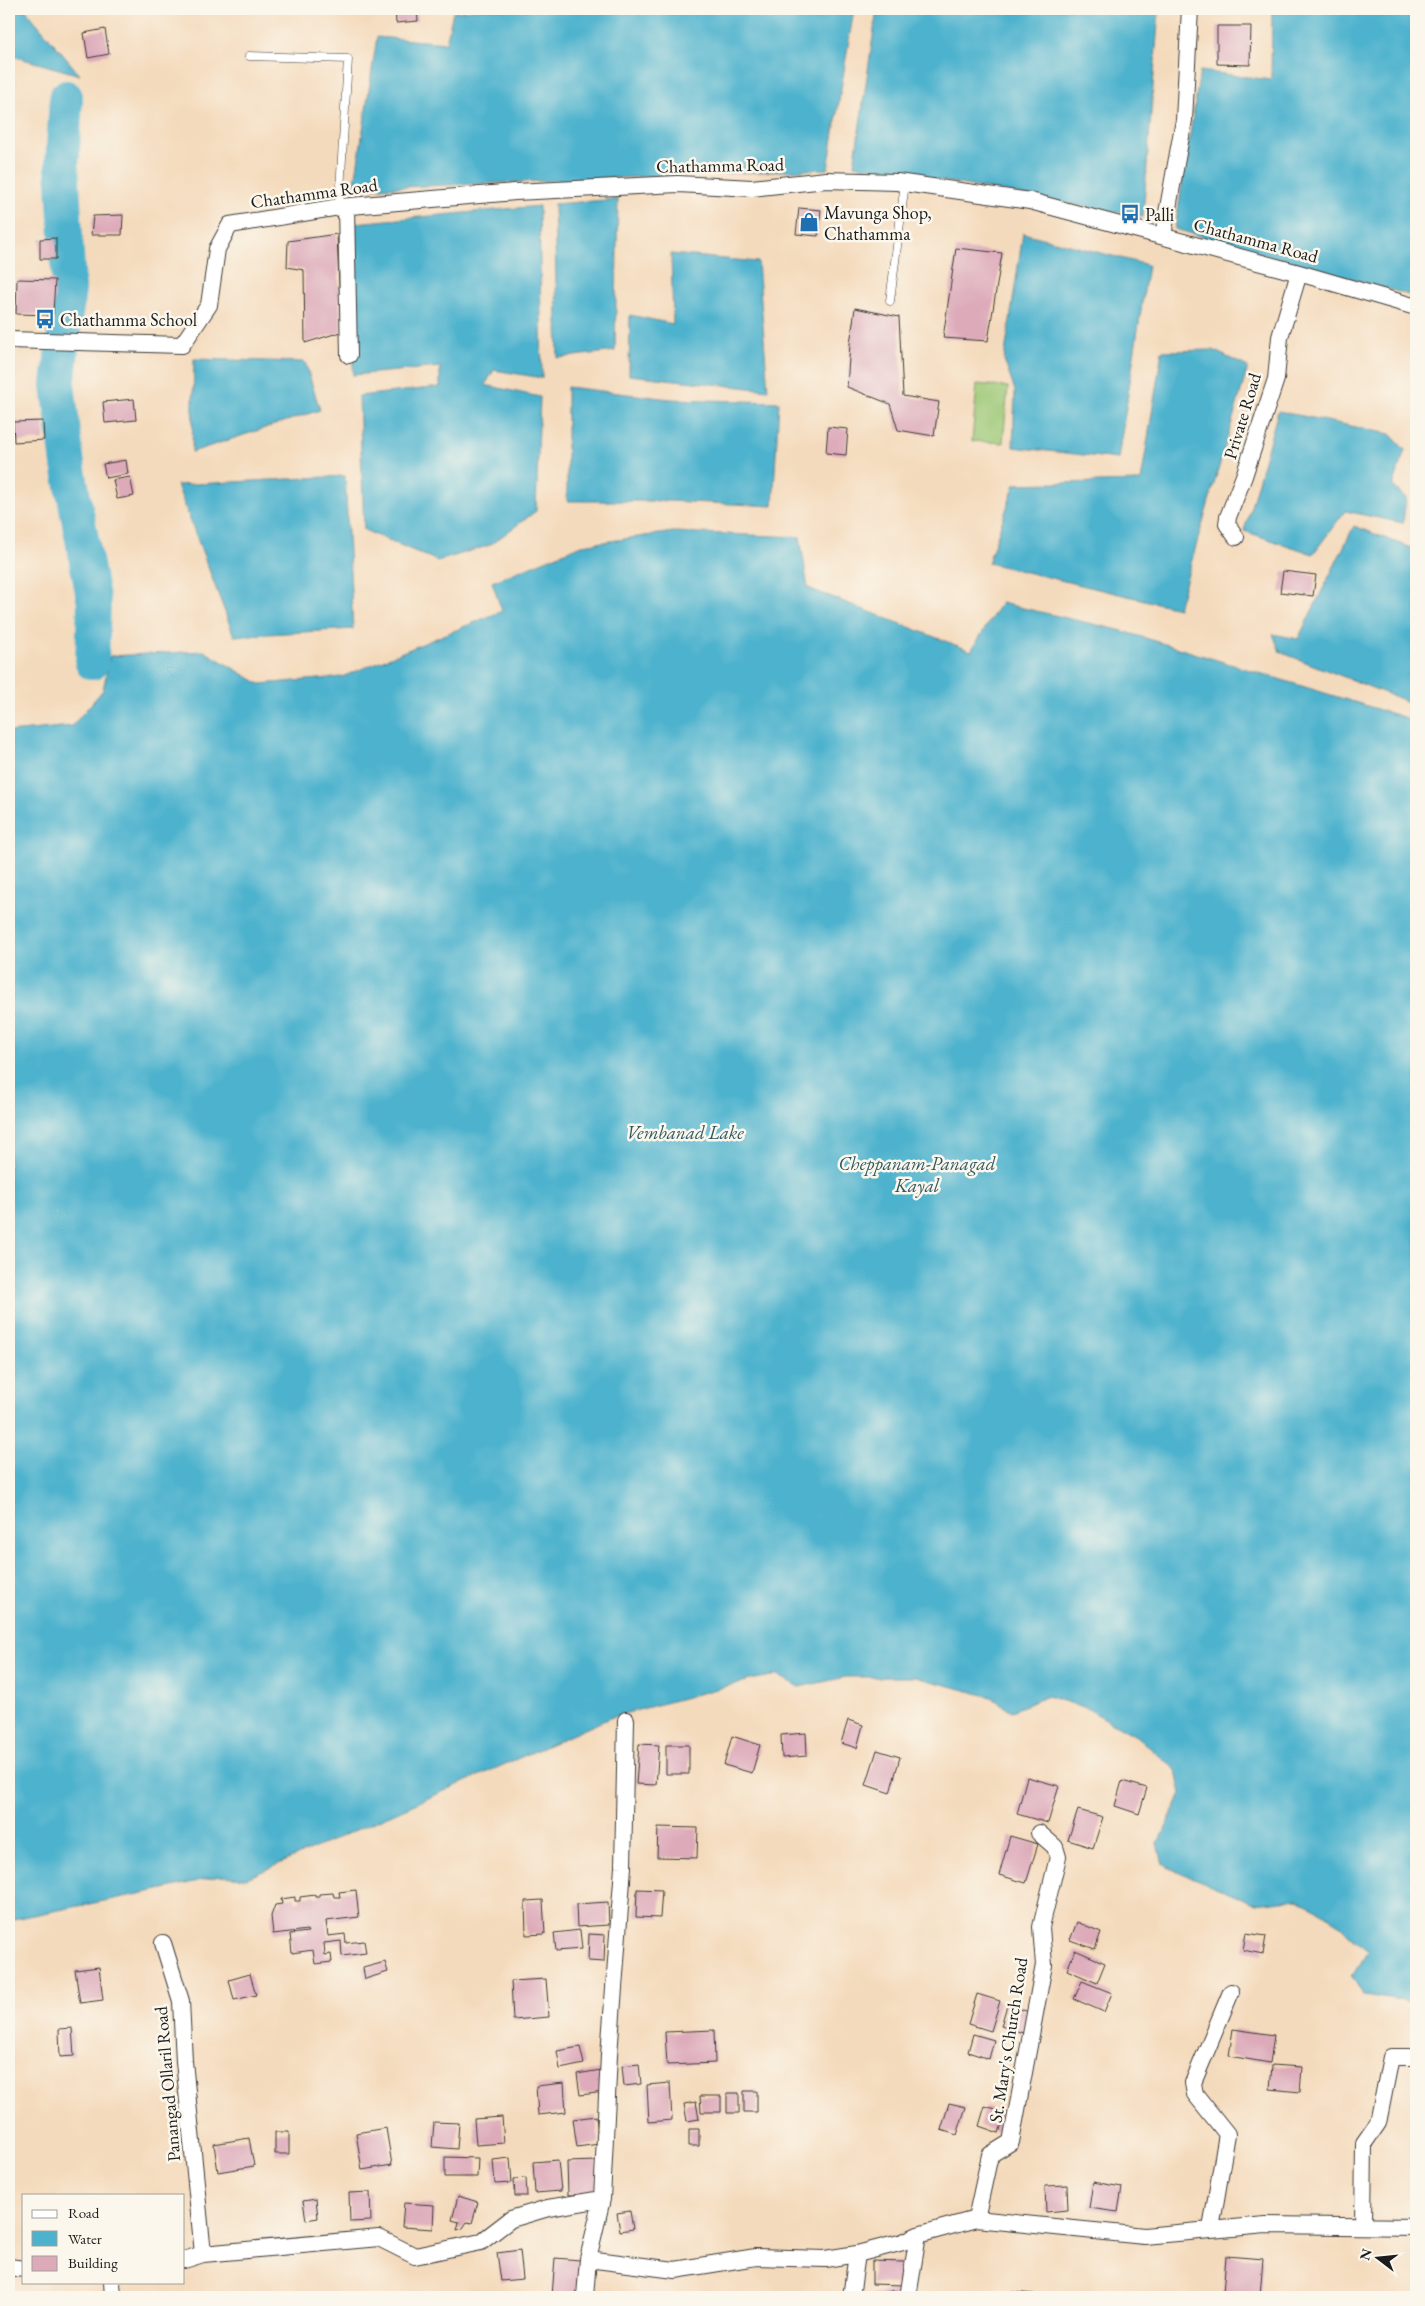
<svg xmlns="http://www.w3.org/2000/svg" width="1425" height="2306" font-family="'EB Garamond',serif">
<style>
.green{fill:#9bc774;stroke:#5c7248}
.water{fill:#4eb2cd;stroke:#356774}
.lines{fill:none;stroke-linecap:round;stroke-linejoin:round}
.river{stroke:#4eb2cd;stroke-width:34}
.building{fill:#ddaaba}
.lane-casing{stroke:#3c3834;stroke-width:9}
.street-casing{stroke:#3c3834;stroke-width:18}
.lane{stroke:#fff;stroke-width:8}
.street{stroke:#fff;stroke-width:16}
.labels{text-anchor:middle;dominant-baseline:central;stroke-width:5;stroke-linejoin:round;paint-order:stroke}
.street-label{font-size:18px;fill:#1c1c1c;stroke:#fbf7ec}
.poi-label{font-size:18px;fill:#1c1c1c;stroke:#fbf7ec;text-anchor:start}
.water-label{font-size:19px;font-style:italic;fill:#305863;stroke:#fbf7ec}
</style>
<rect width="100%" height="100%" fill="#fbf7ec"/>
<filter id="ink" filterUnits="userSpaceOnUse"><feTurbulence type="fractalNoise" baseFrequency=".02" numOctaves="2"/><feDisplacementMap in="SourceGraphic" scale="10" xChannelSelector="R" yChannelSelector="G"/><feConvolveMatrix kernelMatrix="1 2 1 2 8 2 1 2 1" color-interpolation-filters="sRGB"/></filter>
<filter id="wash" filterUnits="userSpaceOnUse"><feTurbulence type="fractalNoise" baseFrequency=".0096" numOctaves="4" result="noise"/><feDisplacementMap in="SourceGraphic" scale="20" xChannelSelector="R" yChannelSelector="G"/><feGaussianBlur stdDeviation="1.12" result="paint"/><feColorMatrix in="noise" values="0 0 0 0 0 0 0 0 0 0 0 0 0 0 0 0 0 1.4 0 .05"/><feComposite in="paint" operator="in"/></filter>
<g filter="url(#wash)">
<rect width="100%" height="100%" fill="#f4dabc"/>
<path class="green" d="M977,384L1008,387L1003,443L972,441Z"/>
<path class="water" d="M9,9H25L80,75L9,55Z
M306,9H348L345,16Z
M480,9H854L828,169L354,189L377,37L446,43L453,12Z
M877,9H1159L1143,217L854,165Z
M1272,9H1339L1351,11L1352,9H1416V297L1175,229L1200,71L1271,80Z
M618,199L615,351L558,358L554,204Z
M539,206L542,378L494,370L485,385L540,397L536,511L490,545L438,561L364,530L359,396L440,387V367L353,375L355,223Z
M1023,233L1148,265L1118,459L1013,447L1015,391L1004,360Z
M671,254L758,262L768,390L629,375L630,315L673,324Z
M1213,350L1248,367L1178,608L988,563L1015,484L1141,481L1162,351Z
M194,359L305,362L320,410L192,452Z
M567,387L670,399L779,402L773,506L668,501H567Z
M1278,411L1390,434L1405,450L1393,486L1406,498L1403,523L1345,511L1313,554L1244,531Z
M345,476L353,629L234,636L177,485Z
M1354,526L1416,550V705L1280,652L1273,634L1298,639Z
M673,532L800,537L808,588L971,651L1001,603L1119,630L1416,721V2006L1404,2001L1363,1995L1352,1976L1368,1951L1328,1915L1298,1899L1256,1904L1163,1865L1158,1843L1181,1794L1176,1770L1136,1736L1086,1708L1047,1696L1012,1711L991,1697L916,1677H846L799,1687L777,1675L750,1680L612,1717L247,1878L219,1876L164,1889L9,1920V732L72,726L103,690L110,656L204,651L260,684L342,677L502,611L492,582L582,545Z"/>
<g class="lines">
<path class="river" d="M66,97L62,165L69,288L58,385L68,465L94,603L92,663"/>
</g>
<g id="blocks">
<path class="building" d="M417,9L418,21L396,23L395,10Z
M1217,26H1251L1250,65L1217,64Z
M105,29L109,54L88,58L84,33Z
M799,208L821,210L818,236L796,234Z
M123,215L122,235H91L93,216Z
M337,234L341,332L305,343L304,270L287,267L288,241Z
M56,238V259H40V239Z
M956,248L1002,253L988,341L943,338Z
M17,279L55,280L53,315L16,314Z
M855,308L899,317L903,396L939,402L934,436L898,430L890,404L847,387L850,344Z
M134,399L136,420L105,423L103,402Z
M43,421L44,440L14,442L13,422Z
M828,427L848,429L846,455L826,453Z
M126,460L128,474L106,478L103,464Z
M130,477L134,496L117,499L113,480Z
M1283,571L1316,575L1313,596L1280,592Z
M848,1720L863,1725L857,1748L841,1743Z
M806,1733L807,1756L782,1758L781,1735Z
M732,1736L760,1745L752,1773L724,1765Z
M639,1744L659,1745L656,1785L636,1784Z
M666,1745H689V1774H666Z
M877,1750L900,1757L890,1793L866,1785Z
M1027,1777L1059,1786L1048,1823L1017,1814Z
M1122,1781L1147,1788L1139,1814L1115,1806Z
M1078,1810L1103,1817L1093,1848L1068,1840Z
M658,1827L698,1828L697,1858L657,1857Z
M1010,1836L1038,1844L1026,1883L999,1875Z
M637,1889L662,1890L660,1918L636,1917Z
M356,1890L359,1917L326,1921L328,1936L345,1934L346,1943L364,1941L366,1953L342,1956L341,1941L324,1943L325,1955L331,1954L332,1962L315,1964L313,1950L292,1953L290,1934L308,1932L307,1930L273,1934L271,1916L275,1905L282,1904L281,1899L295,1897V1901H300V1897L315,1895V1897H319V1894L333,1893L334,1897H340L339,1892Z
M543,1900L545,1934L526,1935L525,1901Z
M608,1902L609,1925L577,1927L576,1904Z
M1077,1922L1101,1932L1095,1949L1070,1940Z
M580,1930L582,1949L556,1951L554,1933Z
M1246,1933L1266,1936L1263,1954L1243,1950Z
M589,1934L605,1935L604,1962L588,1961Z
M1075,1950L1105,1963L1097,1983L1067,1970Z
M385,1962L388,1972L365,1979L363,1968Z
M99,1967L103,2000L80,2003L75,1970Z
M250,1974L256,1995L234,2000L229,1980Z
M546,1979L549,2017L513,2020L511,1981Z
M1082,1981L1112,1993L1104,2012L1074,1999Z
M977,1994L1000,2001L991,2031L968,2024Z
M1007,2005L1029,2012L1023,2033L1001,2026Z
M72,2028L74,2056L60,2057L59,2029Z
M1233,2029L1274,2035L1270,2063L1229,2056Z
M714,2030L715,2063L667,2065L665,2032Z
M973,2034L994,2040L989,2059L968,2052Z
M580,2047L584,2064L560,2069L557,2051Z
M639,2064L641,2084L624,2086L622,2066Z
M1272,2065L1302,2067L1300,2092L1270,2089Z
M601,2070L604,2092L580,2095L577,2074Z
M564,2083L566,2112L538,2115L536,2086Z
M670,2083L672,2120L649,2122L647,2085Z
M744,2091H757V2112H744Z
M727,2093H739V2113H727Z
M700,2096H721V2112H701Z
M696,2102L699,2119L687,2121L684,2104Z
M949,2103L966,2107L957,2135L941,2130Z
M985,2106L1006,2112L999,2133L979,2126Z
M596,2116L599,2144L577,2147L573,2119Z
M502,2117L504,2143L476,2145L474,2119Z
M434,2122L459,2123L457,2149L432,2147Z
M386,2128L392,2165L362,2170L356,2133Z
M689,2129H699V2146H689Z
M275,2132H289V2154H275Z
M249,2138L254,2166L218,2172L214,2144Z
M445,2157L478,2158L477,2177H445Z
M510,2158L512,2183L495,2184L493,2160Z
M558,2160L561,2191L535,2193L533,2162Z
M596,2161L597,2194L568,2195L567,2162Z
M526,2178L527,2196H515L514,2179Z
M1093,2182L1122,2187L1118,2212L1089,2208Z
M1067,2185L1068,2210L1046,2212L1045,2186Z
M370,2192L371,2221L350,2222L349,2193Z
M458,2196L478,2202L472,2223L467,2222L463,2228L457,2230L459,2222L452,2220Z
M316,2199L318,2218L306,2220L303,2201Z
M404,2203L434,2205L433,2229L402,2227Z
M630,2211L633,2229L620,2231L617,2213Z
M520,2250L523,2279L501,2281L497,2253Z
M1226,2256L1263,2259L1260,2296L1223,2293Z
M555,2258L580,2260L577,2297L552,2296Z
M872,2261L904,2262L903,2285L872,2284Z
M897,2290L898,2297H871V2295Z
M1012,2292L1034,2294L1033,2297H1011Z"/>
</g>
</g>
<g filter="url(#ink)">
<use href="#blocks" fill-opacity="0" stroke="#3c3834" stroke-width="1"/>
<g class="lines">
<defs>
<path id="lane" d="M249,56L348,59L339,207
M890,301L905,183"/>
<path id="street" d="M346,207L349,355
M1163,235L1184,120L1190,9
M9,340L182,345L209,305L217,249L230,225L339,207L515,192L678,184L752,188L826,180L897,182L1030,201L1299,273L1416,307
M1236,537L1227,524L1228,517L1244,476L1276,379L1280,337L1299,273
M163,1943L181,2001L184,2061L203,2254
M976,2219L990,2155L1011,2142L1044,1965L1041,1927L1058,1857L1055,1847L1039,1833
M1363,2225L1364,2143L1378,2123L1391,2057H1416
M1211,2229L1227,2134L1195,2094L1193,2083L1231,1992
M588,2259L675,2270L756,2257L825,2259L857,2254L903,2242L918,2235L976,2219L1144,2236L1266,2225L1416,2227
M184,2260L203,2254L379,2238L415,2256L481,2242L511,2219L548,2208L602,2199
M9,2267L24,2269
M112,2282L113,2297
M585,2297L588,2259L602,2199L609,2055L623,1867L626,1720
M851,2297L857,2254
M908,2297L918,2235"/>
</defs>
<use href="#lane" class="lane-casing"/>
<use href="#street" class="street-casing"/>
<use href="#lane" class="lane"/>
<use href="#street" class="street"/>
</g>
</g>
<defs>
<symbol id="bus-bare" viewBox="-9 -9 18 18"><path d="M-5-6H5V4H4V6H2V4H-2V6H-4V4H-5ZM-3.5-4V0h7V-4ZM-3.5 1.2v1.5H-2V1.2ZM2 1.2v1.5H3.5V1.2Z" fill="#1f6fb2" stroke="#fbf7ec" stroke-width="2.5" paint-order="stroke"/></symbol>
<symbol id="shop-bare" viewBox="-9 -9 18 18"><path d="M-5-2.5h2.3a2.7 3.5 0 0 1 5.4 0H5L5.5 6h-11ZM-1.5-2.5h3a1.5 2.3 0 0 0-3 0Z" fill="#1f6fb2" stroke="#fbf7ec" stroke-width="2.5" paint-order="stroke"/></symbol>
</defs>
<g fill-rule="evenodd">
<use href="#bus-bare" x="1116" y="200" width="28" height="28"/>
<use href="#shop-bare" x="795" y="208" width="28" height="28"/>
<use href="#bus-bare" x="31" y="305" width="28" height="28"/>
</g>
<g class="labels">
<g class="street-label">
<text transform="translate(720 165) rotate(-1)">Chathamma Road</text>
<text transform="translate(314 193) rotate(-8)">Chathamma Road</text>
<text transform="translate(1256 240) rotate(15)">Chathamma Road</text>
<text transform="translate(1242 416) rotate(-73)">Private Road</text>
<text transform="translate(1008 2040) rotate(-81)">St. Mary's Church Road</text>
<text transform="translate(167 2084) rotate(-95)">Panangad Ollaril Road</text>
</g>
<g class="poi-label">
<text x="824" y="212">Mavunga Shop,<tspan x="824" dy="21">Chathamma</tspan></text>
<text x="1145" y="214">Palli</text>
<text x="60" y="319">Chathamma School</text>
</g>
<g class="water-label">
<text x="685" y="1132">Vembanad Lake</text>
<text x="917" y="1163">Cheppanam-Panagad<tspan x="917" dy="22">Kayal</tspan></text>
</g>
</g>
<rect width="1425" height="2306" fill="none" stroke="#fbf7ec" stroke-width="30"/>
<rect x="22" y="2194" width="162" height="90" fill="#fbf7ec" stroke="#a29f99"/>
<rect x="32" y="2210" width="25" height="8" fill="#ffffff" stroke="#a29f99"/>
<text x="68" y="2218" font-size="15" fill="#1c1c1c">Road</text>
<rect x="32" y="2231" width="25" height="15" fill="#4eb2cd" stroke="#a29f99"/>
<text x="68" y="2244" font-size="15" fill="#1c1c1c">Water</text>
<rect x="32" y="2256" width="25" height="15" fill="#ddaaba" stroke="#a29f99"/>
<text x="68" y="2268" font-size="15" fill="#1c1c1c">Building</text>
<g transform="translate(1378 2258) rotate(286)" stroke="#fbf7ec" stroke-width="4" paint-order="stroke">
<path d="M0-4L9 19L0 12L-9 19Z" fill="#1c1c1c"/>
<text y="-8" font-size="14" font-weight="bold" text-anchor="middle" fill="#1c1c1c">N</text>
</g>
</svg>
